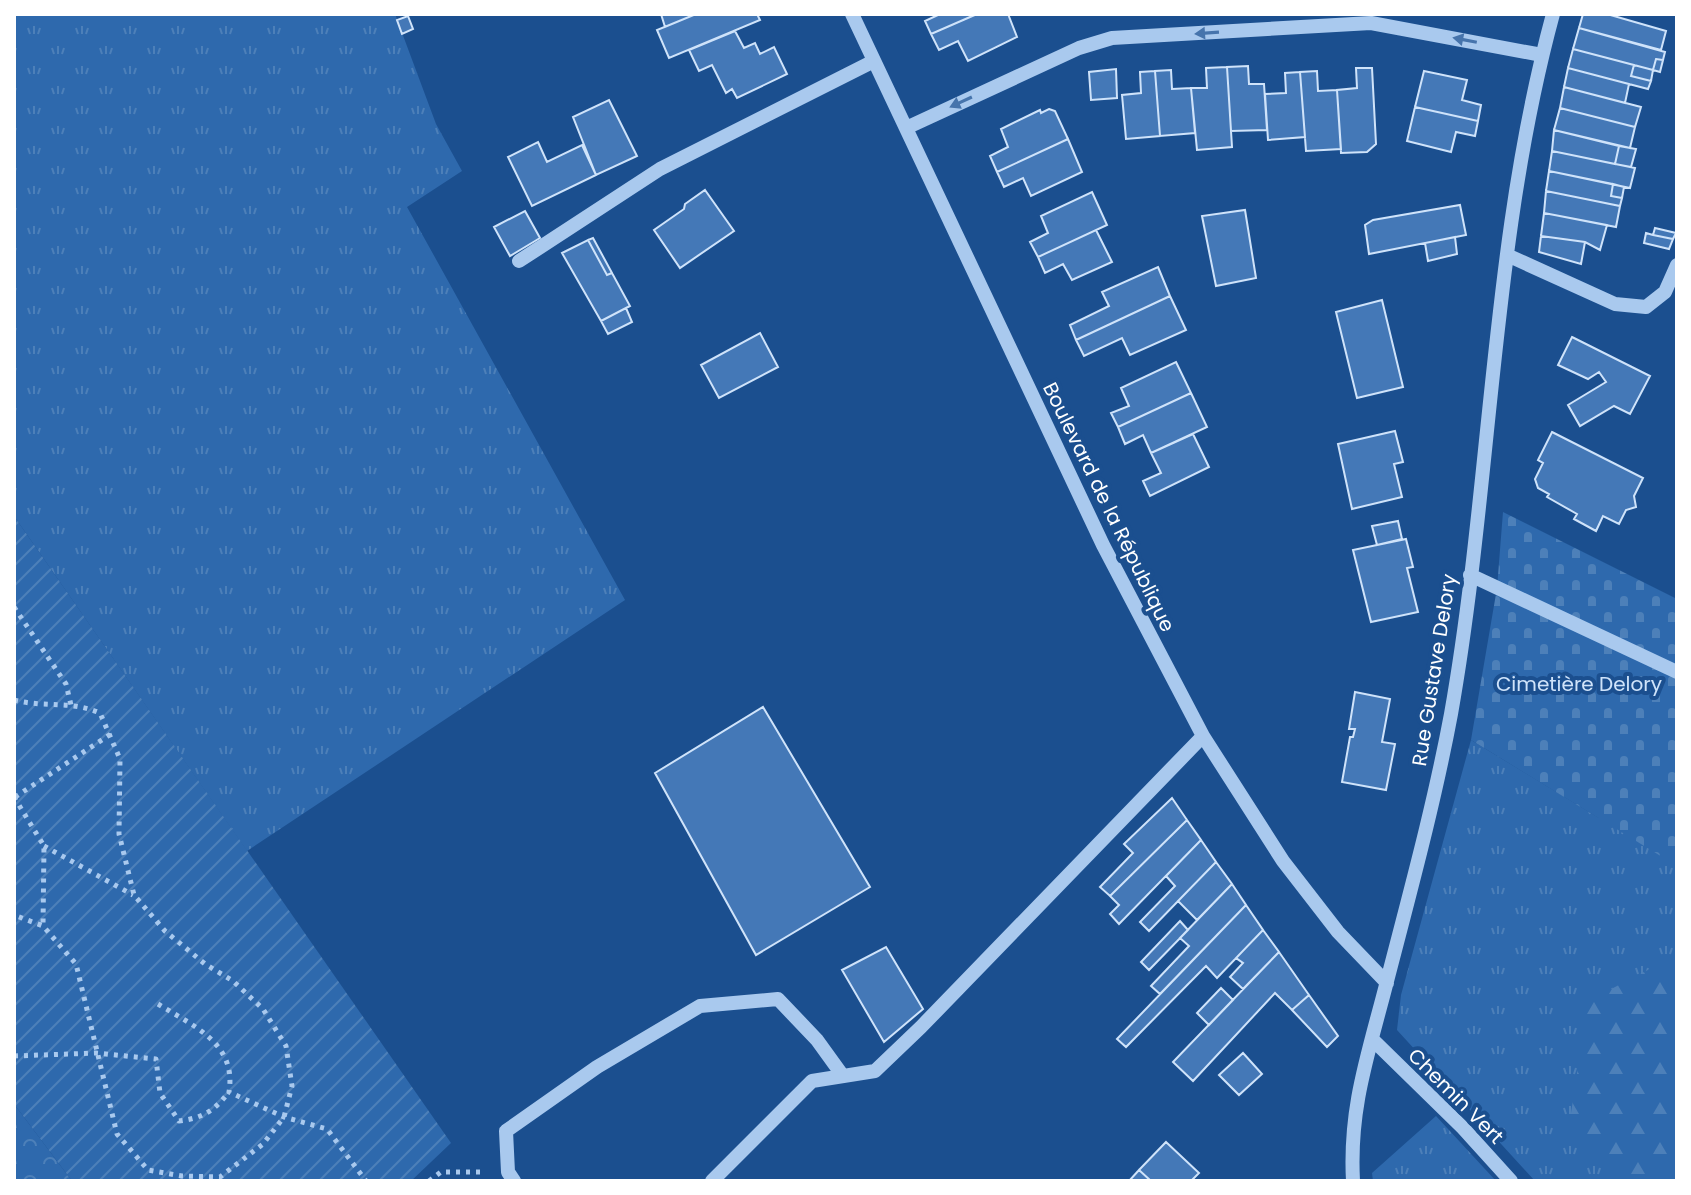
<svg xmlns="http://www.w3.org/2000/svg" width="1691" height="1195" font-family="Poppins,sans-serif">
<style>
.grass{fill:url(#grass-tufts)}
.forest{fill:url(#forest-firs)}
.cemetery{fill:url(#cemetery-stones)}
.park{fill:url(#park-crowns)}
.garden{fill:url(#garden-furrows)}
.building{fill:#4478b7;stroke:#cfe3fa;stroke-width:2}
.lines{fill:none;stroke-linecap:round;stroke-linejoin:round}
.path{stroke:#a9c9ee;stroke-width:5;stroke-dasharray:4 6;stroke-linecap:butt}
.minor{stroke:#a9c9ee;stroke-width:14}
.oneway{fill:#4674ac}
.labels{text-anchor:middle;dominant-baseline:central;stroke-width:8;stroke-linejoin:round;paint-order:stroke}
.street-label{font-size:20px;fill:#fff;stroke:#1b4f8f}
.park-label{font-size:20px;fill:#cfe3fa;stroke:#1b4f8f}
</style>
<defs>
<pattern id="grass-tufts" width="24" height="20" patternUnits="userSpaceOnUse" patternTransform="scale(2)"><rect width="24" height="20" fill="#2e69ad"/><path d="M3 7l-1-3M5 7V3M7 7l1-3M15 17l-1-3M17 17v-4M19 17l1-3" fill="none" stroke="#4d80b9"/></pattern>
<pattern id="forest-firs" width="22" height="20" patternUnits="userSpaceOnUse" patternTransform="scale(2)"><rect width="22" height="20" fill="#2e69ad"/><path d="M5 1l3.5 6h-7zM16 11l3.5 6h-7z" fill="#4d80b9"/></pattern>
<pattern id="cemetery-stones" width="16" height="16" patternUnits="userSpaceOnUse" patternTransform="scale(2)"><rect width="16" height="16" fill="#2e69ad"/><path d="M2 7V4a2 2 0 0 1 4 0v3zM10 15v-3a2 2 0 0 1 4 0v3z" fill="#4d80b9"/></pattern>
<pattern id="park-crowns" width="20" height="18" patternUnits="userSpaceOnUse" patternTransform="scale(2)"><rect width="20" height="18" fill="#2e69ad"/><path d="M2 6a3 3 0 1 1 6 0M12 15a3 3 0 1 1 6 0" fill="none" stroke="#4d80b9"/></pattern>
<pattern id="garden-furrows" width="10" height="10" patternUnits="userSpaceOnUse" patternTransform="scale(2)"><rect width="10" height="10" fill="#2e69ad"/><path d="M-1 1l2-2M0 10L10 0M9 11l2-2" fill="none" stroke="#4d80b9"/></pattern>
</defs>
<rect width="100%" height="100%" fill="#1b4f8f"/>
<path class="grass" d="M14,14H395L436,124L462,171L407,207L625,600L247,851L14,516Z
M1677,683V1181H1535L1397,1030L1401,995L1471,740L1599,818Z
M1436,1116L1496,1181H1373L1372,1173Z"/>
<path class="forest" d="M1673,957L1677,959V1181H1637L1568,1133L1588,1001Z"/>
<path class="cemetery" d="M1503,512L1677,599V866L1471,740L1497,588Z"/>
<path class="park" d="M14,1104L72,1181H14Z"/>
<path class="garden" d="M14,516L451,1143L411,1181H72L14,1104Z"/>
<path class="building" d="M661,14H696L665,27Z
M696,14H757L760,20L669,58L657,30Z
M940,14H977L931,34L925,21Z
M977,14H1008L1017,37L968,61L958,41L939,50L931,34Z
M1583,14H1607L1666,31L1661,50L1579,28Z
M408,16L413,29L402,34L397,20Z
M1579,28L1665,52L1663,60L1656,59L1653,70L1573,49Z
M735,31L744,48L755,43L760,54L774,47L787,74L737,98L732,89L726,93L712,65L699,71L689,50Z
M1573,49L1634,65L1631,76L1651,81L1648,89L1568,68Z
M1656,59L1663,60L1660,72L1653,70Z
M1634,65L1653,70L1651,81L1631,76Z
M1248,66L1249,84H1264L1267,130L1231,131L1227,67Z
M1227,67L1232,147L1197,150L1191,88H1207L1206,68Z
M1356,68H1372L1376,144L1367,152L1341,153L1337,90L1357,88Z
M1568,68L1629,84L1625,103L1564,87Z
M1116,69L1117,98L1091,100L1089,72Z
M1171,70L1172,89L1191,88L1195,133L1160,136L1155,71Z
M1155,71L1160,136L1126,139L1122,95L1141,93L1140,72Z
M1317,71L1318,91L1337,90L1341,149L1306,151L1300,72Z
M1424,71L1467,80L1462,100L1481,105L1478,121L1415,107Z
M1300,72L1305,137L1268,140L1265,94L1286,93L1285,73Z
M1564,87L1641,107L1635,127L1560,108Z
M609,100L637,156L596,175L573,117Z
M1415,107L1478,121L1475,136L1456,132L1451,152L1407,141Z
M1560,108L1635,127L1630,148L1554,130Z
M1049,109L1055,111L1068,139L997,172L990,156L1008,147L1001,129L1040,110L1041,113Z
M1554,130L1619,146L1615,164L1552,151Z
M1068,139L1082,172L1031,196L1023,178L1004,187L997,172Z
M538,142L547,162L582,145L596,175L532,206L508,157Z
M1619,146L1636,149L1631,167L1615,164Z
M1552,151L1635,168L1630,188L1549,171Z
M1549,171L1613,184L1611,196L1622,198L1620,206L1546,191Z
M1613,184L1624,187L1622,198L1611,196Z
M705,190L734,231L680,268L654,230L684,209L685,204Z
M1546,191L1620,206L1616,227L1544,213Z
M1092,192L1107,225L1038,257L1030,242L1048,233L1041,216Z
M1460,205L1466,235L1369,254L1365,225L1373,220Z
M1245,210L1256,278L1216,286L1202,216Z
M525,211L540,238L510,256L494,227Z
M1544,213L1607,225L1600,250L1585,242L1541,236Z
M1655,228L1676,233L1673,239L1653,235Z
M1096,230L1112,262L1072,280L1063,264L1045,273L1038,257Z
M1646,233L1653,235L1673,239L1669,249L1644,243Z
M1541,236L1585,242L1581,264L1539,252Z
M1455,237L1457,254L1428,261L1425,243Z
M593,238L612,273L607,275L588,240Z
M588,240L607,275L612,273L630,306L601,321L562,253Z
M1158,267L1170,296L1076,340L1070,325L1109,306L1102,292Z
M1170,296L1186,330L1130,355L1122,338L1084,356L1076,340Z
M1382,300L1403,387L1357,398L1336,312Z
M626,308L632,322L608,334L601,321Z
M760,333L778,367L719,398L701,365Z
M1572,337L1650,376L1630,414L1614,406L1580,426L1568,405L1606,382L1599,372L1588,379L1558,365Z
M1176,362L1191,393L1118,427L1111,413L1129,406L1121,388Z
M1191,393L1207,427L1151,453L1143,435L1125,444L1118,427Z
M1395,431L1403,462L1394,464L1402,497L1352,509L1338,444Z
M1552,432L1643,478L1634,496L1636,507L1626,510L1619,524L1603,516L1596,531L1574,519L1577,514L1547,497L1549,494L1538,488L1535,479L1543,463L1538,460Z
M1193,434L1209,467L1150,496L1143,481L1161,473L1151,453Z
M1398,521L1402,539L1377,545L1372,526Z
M1406,539L1413,567L1407,568L1418,612L1371,622L1353,550Z
M1355,692L1390,699L1382,742L1395,744L1386,790L1342,782L1350,737H1353L1355,729H1349Z
M763,707L870,887L756,955L655,773Z
M1172,798L1187,820L1110,896L1100,887L1133,853L1124,844Z
M1187,820L1201,840L1119,924L1110,914L1119,905L1110,896Z
M1201,840L1216,862L1149,931L1140,922L1175,886L1166,876Z
M1216,862L1232,884L1197,920L1178,901Z
M1232,884L1246,905L1160,994L1151,986L1189,946L1180,938Z
M1246,905L1263,930L1217,978L1206,966L1126,1047L1117,1039Z
M1180,921L1188,930L1149,970L1141,962Z
M1263,930L1279,952L1243,989L1230,977L1243,963L1236,958Z
M886,947L923,1009L884,1042L842,970Z
M1279,952L1309,995L1292,1010L1275,993L1193,1081L1173,1062Z
M1221,988L1233,1000L1209,1025L1197,1013Z
M1309,995L1338,1036L1327,1047L1292,1010Z
M1243,1053L1262,1074L1239,1095L1219,1075Z
M1166,1142L1199,1173L1191,1181H1151L1139,1170Z
M1139,1170L1151,1181H1129Z"/>
<g class="lines">
<path class="path" d="M14,607L66,684L71,705
M14,700C45,708 70,700 100,713L120,759L119,834L134,895L165,931L205,964L233,981L263,1009L286,1046L292,1086L284,1117L263,1144L220,1177L182,1176L148,1170L117,1134L76,964L43,926L14,915
M14,797L44,846L43,926
M15,797L111,734
M44,846L133,895
M158,1004C193,1026 237,1043 229,1092L284,1117L327,1129L366,1181
M14,1056L96,1053L156,1059L160,1093L179,1121C203,1118 214,1111 229,1092
M429,1181L441,1172H483"/>
<path class="minor" d="M852,14L1103,545L1203,736L1283,861L1338,932L1387,983
M906,128L1079,48L1112,38L1371,23L1542,55
M1507,255L1615,304L1646,307L1665,292L1677,265
M519,261L660,169L874,61
M1470,575L1677,672
M1372,1039L1463,1128L1511,1181
M514,1181L508,1172L506,1131L597,1067L700,1006L778,999L817,1040L843,1076
M712,1181L812,1081L875,1071L921,1027L1203,736
M1353,1181C1349,1108 1368,1055 1386,985C1409,896 1434,805 1451,714C1492,482 1491,242 1553,14"/>
</g>
<defs><path id="oneway-solid" d="M-6-.8H1V-3.2L6.5 0L1 3.2V.8H-6Z" transform="scale(2)"/></defs>
<g class="oneway">
<use href="#oneway-solid" transform="translate(1207 33) rotate(176)"/>
<use href="#oneway-solid" transform="translate(1465 40) rotate(-169)"/>
<use href="#oneway-solid" transform="translate(961 102) rotate(155)"/>
</g>
<g class="labels">
<g class="street-label">
<text transform="translate(1109 507) rotate(64)">Boulevard de la République</text>
<text transform="translate(1434 670) rotate(-81)">Rue Gustave Delory</text>
<text transform="translate(1456 1096) rotate(45)">Chemin Vert</text>
</g>
<g class="park-label">
<text x="1579" y="684">Cimetière Delory</text>
</g>
</g>
<rect width="1691" height="1195" fill="none" stroke="#ffffff" stroke-width="32"/>
</svg>
